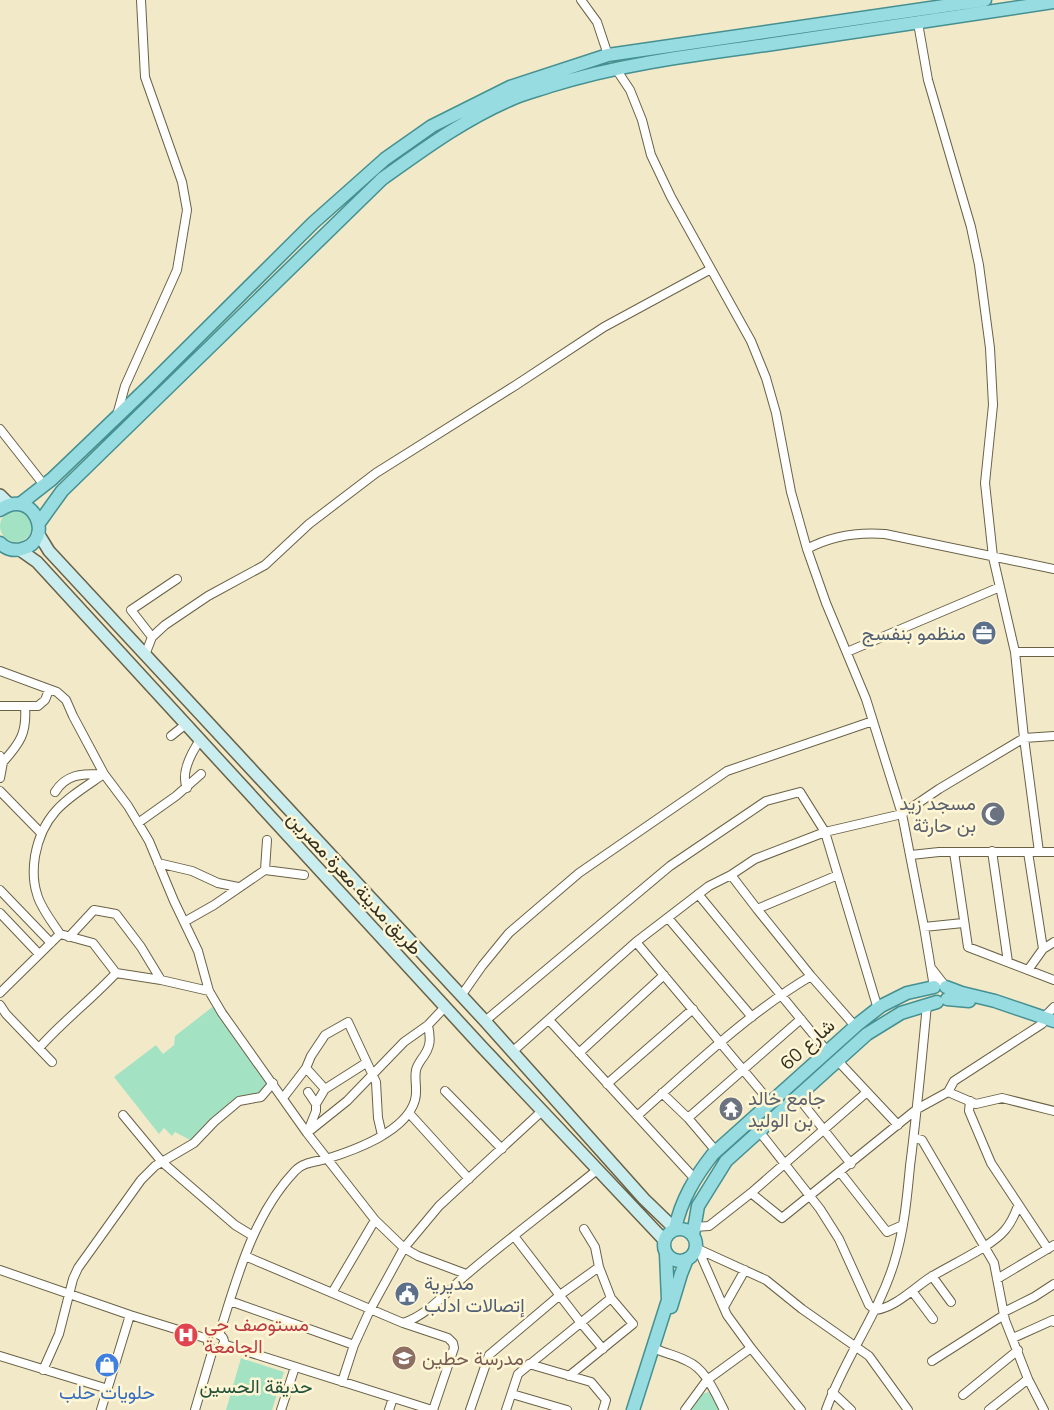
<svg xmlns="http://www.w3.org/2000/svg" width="1054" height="1410" font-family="Mulish,Vazirmatn,sans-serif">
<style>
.green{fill:#a3e3c4}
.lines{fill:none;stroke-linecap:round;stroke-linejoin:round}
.street-casing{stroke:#6a6246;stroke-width:10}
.secondary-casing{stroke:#6a6246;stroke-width:14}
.primary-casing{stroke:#469091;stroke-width:15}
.street{stroke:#fff;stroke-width:8}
.secondary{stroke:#caedef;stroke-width:11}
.primary{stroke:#96dce0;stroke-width:12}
.labels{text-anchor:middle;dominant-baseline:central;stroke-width:5;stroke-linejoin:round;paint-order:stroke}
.service-label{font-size:19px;fill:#4e5e75;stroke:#fff6d6;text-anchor:end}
.worship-label{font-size:19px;fill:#5b616d;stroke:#fff6d6;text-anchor:end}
.street-label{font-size:19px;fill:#333024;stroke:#fff6d6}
.health-label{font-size:19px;fill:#be3a42;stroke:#fff6d6;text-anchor:start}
.education-label{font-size:19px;fill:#785e54;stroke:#fff6d6;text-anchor:start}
.park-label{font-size:19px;fill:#22513d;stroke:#fff6d6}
.shop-label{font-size:19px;fill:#366cbe;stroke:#fff6d6}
</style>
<rect width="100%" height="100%" fill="#f2e9c9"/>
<path class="green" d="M0 526a16 16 0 1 1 32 0a16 16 0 1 1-32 0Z
M215,1005L246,1054L268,1082L260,1093L239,1098L208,1122L192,1141L175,1132L172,1136L164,1128L159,1134L114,1077L156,1045L163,1054L174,1045L175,1036Z
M241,1358L284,1372L272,1410H226Z
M709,1392L719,1410H690L701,1394Z"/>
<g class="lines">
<defs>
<path id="street" d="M581,0L597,22L608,55
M918,23L928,80L971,227L979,265L990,348L993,405L985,483L993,557L1015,652L1024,738L1039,852
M616,69L630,90L642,120L651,155L671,197L751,341L766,378L776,413L791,492L807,549L826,603L866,699L902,814L924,927L934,987
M117,415L125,386L177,270L187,210L182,182L145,77L141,0
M0,429L44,485
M807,549C831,536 858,532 885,534L1054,569
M152,637L131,610L177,579
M847,652L1000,587
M1015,652H1054
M145,655L152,637L165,625L208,596L265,565L309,524L376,473L516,385L604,327L711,269
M0,671L57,692L66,700L73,716L104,774L128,806L149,841L174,901L198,951L209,991L222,1013L307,1133L375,1220L404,1248L418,1256L466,1274
M0,706H38L45,700L49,690
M171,736L186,724
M0,756L3,762L0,778
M3,762C20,743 27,733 25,707
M104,774C69,798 43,811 35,856C33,869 33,882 37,894C40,907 53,923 60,934L93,943L116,973L161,980L209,991
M187,788C180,773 192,752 200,740
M0,791L41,833
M55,792C67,773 83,774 104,774
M138,823L176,796L201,774
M992,851L1008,962
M954,852L968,947L1054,980
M911,855L939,852H1054
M158,863L192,871L218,883L238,887
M265,870L267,840
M731,875L757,909
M838,875L757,909L811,976L855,1026
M0,890L51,943
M698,894L827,1051
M0,913L39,954
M668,918L752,1017
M184,922L214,905L265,870L304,875
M924,927L963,923
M69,937L94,910L116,914L141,947L161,980
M636,942L770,1102
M1043,949L1054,942
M932,969L946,987
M1028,970L1043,949L1028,852
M0,993L60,934
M461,996L482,966L509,933L579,873L727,771L873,721
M0,1005L6,1014L52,1062
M1044,1017L1054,1007
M549,1020L695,1179
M485,1021L670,866L766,801L800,792L825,832L878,1009
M39,1048C63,1021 92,999 116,973
M512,1052L636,942L709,886L731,875L755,859L825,832L902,814L939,789L1024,738L1054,736
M579,1053L664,975
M837,1060L898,1125
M306,1068L311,1056L325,1035L348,1022L376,1082L378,1118L382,1135
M607,1084L693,1009
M325,1089L366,1063
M445,1091L502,1149
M308,1092L316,1104
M948,1092L954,1081L1042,1024
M662,1093L688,1118L716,1151
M797,1096L851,1164
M283,1098L306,1068L325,1089L316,1104V1111L308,1131
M970,1101L969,1111L991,1163L1048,1249
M409,1113L469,1179
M123,1115L162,1162L235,1225L253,1236
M637,1116C692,1067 747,1014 811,976
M688,1118L801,1019
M759,1131L820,1209L839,1239L869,1305L875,1310C895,1308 915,1287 931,1277C952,1264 991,1247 1005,1230C1011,1223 1015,1214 1018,1206
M307,1133L347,1101L404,1042L428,1025L445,1007
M914,1138L922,1140L994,1263L1005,1320L1028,1379L1044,1410
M840,1172L887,1232L903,1225
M751,1193L782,1218L917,1109L948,1092L976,1104L1002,1098L1054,1111
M694,1227L709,1226L751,1193L867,1092
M514,1236L581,1323L603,1349
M696,1240L698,1249L766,1280L802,1309L869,1356L908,1410
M698,1249L727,1315L751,1348L801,1410
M245,1256L403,1323C428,1315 446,1292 466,1275C508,1239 554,1205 597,1170
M0,1270L130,1315L208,1339
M932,1276L951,1302
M997,1279L1054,1245
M912,1291L933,1319
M332,1293L375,1220
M230,1301L354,1345
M724,1307L745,1270
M1004,1312L1034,1297L1054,1284
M403,1323L448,1338L453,1343L454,1348L433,1410
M208 1342a8 8 0 1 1 16 0a8 8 0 1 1-16 0Z
M219,1335C237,1278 253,1215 295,1171C303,1162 316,1162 326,1159C355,1150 406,1132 415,1100C418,1090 414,1080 416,1070C417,1066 419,1063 421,1060C431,1047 431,1040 428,1025
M1013,1338L1053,1320L1054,1322
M223,1344L432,1410
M658,1350C668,1354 678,1356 687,1361C706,1369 715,1393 724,1410
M0,1356L108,1389
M932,1361L1004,1315
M529,1364L591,1382L606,1400L603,1410
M43,1370L59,1334L73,1279L78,1268L141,1180L155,1166L194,1143L214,1122L239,1101L261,1097L273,1083
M569,1376L633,1324L611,1298L599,1267L595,1247L584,1229
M342,1382L354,1345L370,1310L404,1248L439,1206L542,1111
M832,1392L851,1410
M512,1394L567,1410
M963,1395L1018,1350
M101,1410L130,1315
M195,1410L213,1349
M281,1410L295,1367
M389,1410L393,1398
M470,1410L489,1355L560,1295L599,1267
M506,1410L518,1374L611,1298
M685,1410L707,1380L751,1348
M826,1410C844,1359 878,1315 894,1263C904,1231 907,1198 910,1166C917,1112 922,1058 927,1004
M989,1410L1028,1379"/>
<path id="secondary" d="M0,495L10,505
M38,533L49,551L485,1021L644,1199L675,1229
M20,550L37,562L481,1046L664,1240"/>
<path id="primary" d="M20,504L52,479L148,387L313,223L385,159L432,126L510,87L608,55L985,0
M0,510C33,486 56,540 22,549C14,551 6,549 0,543
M39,523L62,491L382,179C424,149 466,118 514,98C526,93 538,90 550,86C620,64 693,55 766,45C862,31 958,17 1054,2
M946,987L962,993L995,1001L1054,1021
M947,999L969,1001
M664 1245a16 16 0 1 1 32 0a16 16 0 1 1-32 0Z
M675,1229C681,1200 695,1177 713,1154L858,1024L881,1006L907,993L934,987
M693,1235L698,1206L726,1161L867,1034L901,1013L937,1002
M671,1307L681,1274L687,1259
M633,1410L668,1300L666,1254"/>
</defs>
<use href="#street" class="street-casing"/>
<use href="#secondary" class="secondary-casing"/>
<use href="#primary" class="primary-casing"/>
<use href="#street" class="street"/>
<use href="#secondary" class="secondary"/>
<use href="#primary" class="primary"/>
</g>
<defs>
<symbol id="office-disc" viewBox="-11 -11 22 22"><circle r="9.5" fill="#5c6f8a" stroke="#fff6d6"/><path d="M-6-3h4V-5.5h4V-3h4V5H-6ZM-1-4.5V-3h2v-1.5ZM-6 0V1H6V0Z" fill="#fff"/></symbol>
<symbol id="mosque-disc" viewBox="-11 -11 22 22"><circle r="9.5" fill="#6b7280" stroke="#fff6d6"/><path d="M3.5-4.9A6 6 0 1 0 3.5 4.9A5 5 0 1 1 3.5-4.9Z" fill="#fff"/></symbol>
<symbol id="temple-disc" viewBox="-11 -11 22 22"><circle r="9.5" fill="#6b7280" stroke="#fff6d6"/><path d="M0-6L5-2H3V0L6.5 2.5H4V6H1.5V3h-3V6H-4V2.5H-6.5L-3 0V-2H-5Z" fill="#fff"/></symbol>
<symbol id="civic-disc" viewBox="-11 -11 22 22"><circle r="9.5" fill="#5c6f8a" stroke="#fff6d6"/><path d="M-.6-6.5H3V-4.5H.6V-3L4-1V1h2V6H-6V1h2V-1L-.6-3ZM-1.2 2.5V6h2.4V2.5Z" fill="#fff"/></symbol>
<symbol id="hospital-disc" viewBox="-11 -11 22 22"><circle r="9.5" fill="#e0444e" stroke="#fff6d6"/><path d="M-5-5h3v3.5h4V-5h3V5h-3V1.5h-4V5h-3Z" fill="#fff"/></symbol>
<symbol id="school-disc" viewBox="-11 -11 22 22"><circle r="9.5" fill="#8d6e63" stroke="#fff6d6"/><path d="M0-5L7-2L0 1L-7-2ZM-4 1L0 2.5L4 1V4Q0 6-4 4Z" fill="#fff"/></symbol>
<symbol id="shop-disc" viewBox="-11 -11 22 22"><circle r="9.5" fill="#3f7fe0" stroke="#fff6d6"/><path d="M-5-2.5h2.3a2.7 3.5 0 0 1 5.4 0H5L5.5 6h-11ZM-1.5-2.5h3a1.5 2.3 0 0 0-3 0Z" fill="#fff"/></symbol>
</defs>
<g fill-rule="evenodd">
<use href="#office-disc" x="970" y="619" width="28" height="28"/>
<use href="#mosque-disc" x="979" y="800" width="28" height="28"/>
<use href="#temple-disc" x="717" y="1095" width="28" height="28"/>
<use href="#civic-disc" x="393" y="1280" width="28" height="28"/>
<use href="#hospital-disc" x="172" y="1321" width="28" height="28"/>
<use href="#school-disc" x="390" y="1344" width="28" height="28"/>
<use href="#shop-disc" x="93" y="1351" width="28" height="28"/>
</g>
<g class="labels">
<g class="service-label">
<text x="966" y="633">منظمو بنفسج</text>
<text x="424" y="1283" text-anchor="start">مديرية<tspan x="424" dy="22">إتصالات ادلب</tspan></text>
</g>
<g class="worship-label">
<text x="976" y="803">مسجد زيد<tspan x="976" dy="22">بن حارثة</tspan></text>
<text x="748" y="1098" text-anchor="start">جامع خالد<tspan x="748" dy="22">بن الوليد</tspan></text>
</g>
<g class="street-label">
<text transform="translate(355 883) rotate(47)">طريق مدينة معرة مصرين</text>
<text transform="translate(807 1044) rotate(-42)">شارع 60</text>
</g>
<g class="health-label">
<text x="204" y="1324">مستوصف حي<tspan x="204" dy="22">الجامعة</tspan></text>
</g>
<g class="education-label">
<text x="422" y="1358">مدرسة حطين</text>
</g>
<g class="park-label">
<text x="256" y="1386">حديقة الحسين</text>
</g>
<g class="shop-label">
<text x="107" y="1392">حلويات حلب</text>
</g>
</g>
</svg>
